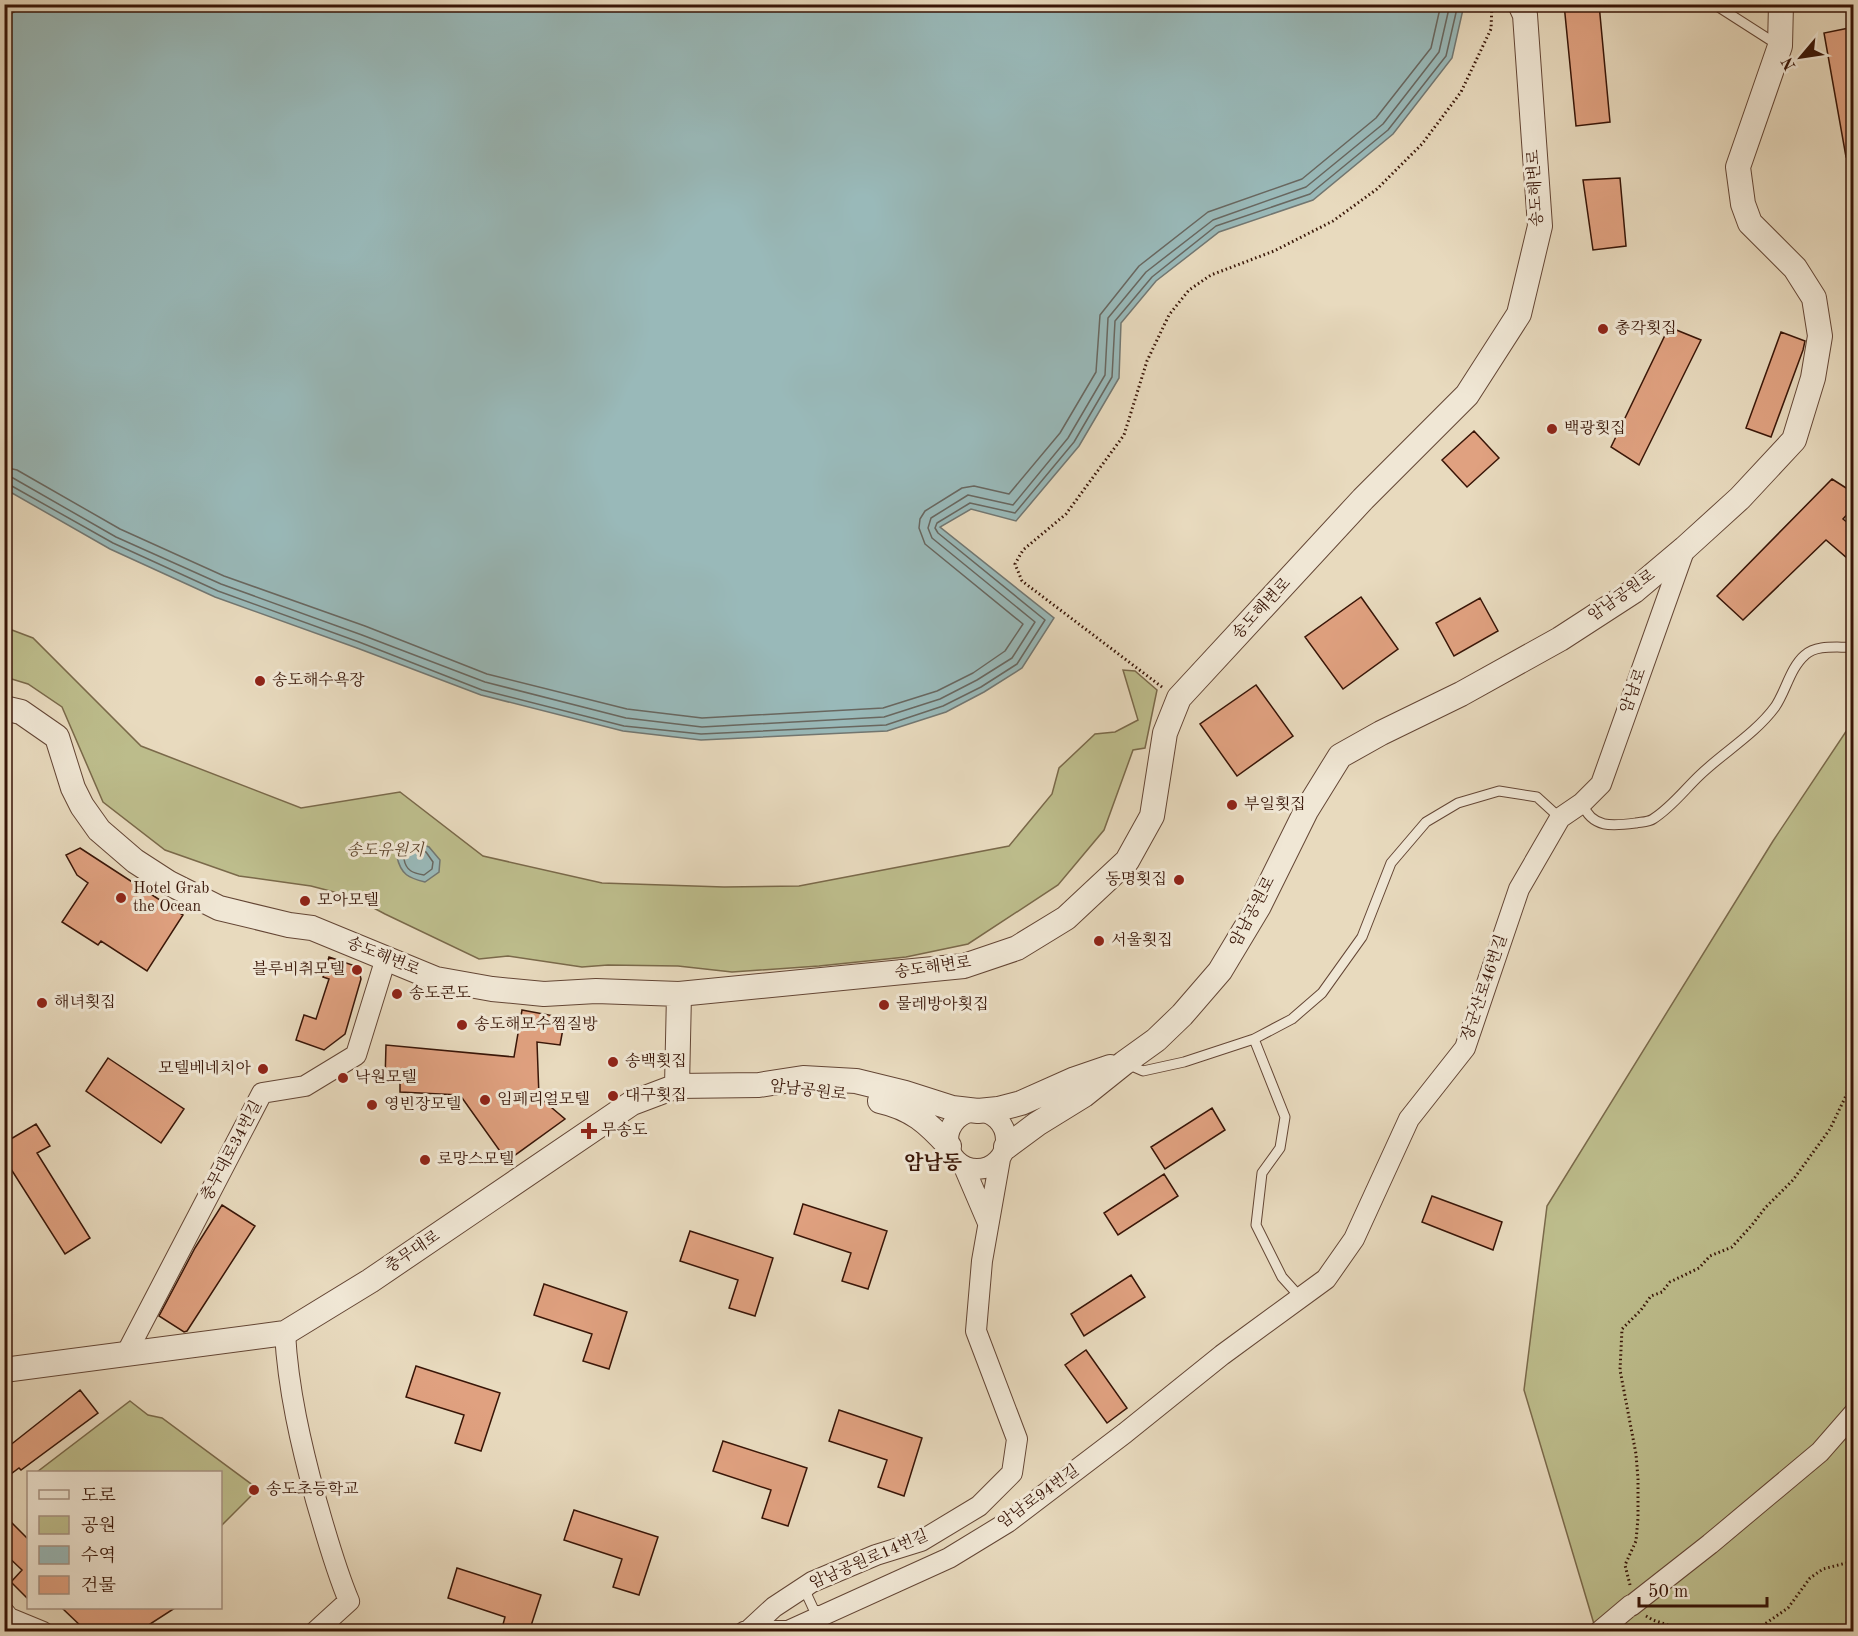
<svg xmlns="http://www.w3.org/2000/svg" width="1858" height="1636" font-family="'Old Standard TT','Noto Serif KR',serif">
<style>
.green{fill:#bdbd8c;stroke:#7a694a;stroke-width:1.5}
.water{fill:#99b9b9;stroke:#727772;stroke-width:1.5}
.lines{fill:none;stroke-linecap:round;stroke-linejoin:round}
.shore{stroke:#686760;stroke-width:1.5}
.building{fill:#e0a180;stroke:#381507;stroke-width:1.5}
.service-casing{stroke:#644635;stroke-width:11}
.minor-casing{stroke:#644635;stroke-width:22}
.tertiary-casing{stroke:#644635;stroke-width:26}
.path{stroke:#381507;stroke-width:3;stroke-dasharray:1.5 3;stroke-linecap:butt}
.service{stroke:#f0e7d5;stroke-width:9}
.minor{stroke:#f0e7d5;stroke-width:20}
.tertiary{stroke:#f0e7d5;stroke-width:24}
.poi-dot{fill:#8f2418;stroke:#f0e7d5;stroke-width:2}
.labels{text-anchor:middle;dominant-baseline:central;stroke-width:6;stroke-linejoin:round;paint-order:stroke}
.street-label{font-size:16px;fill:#381507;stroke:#f0e7d5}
.poi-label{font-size:16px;fill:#381507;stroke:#f0e7d5;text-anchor:start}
.park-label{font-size:16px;font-style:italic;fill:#60472f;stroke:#f0e7d5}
.quarter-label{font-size:20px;font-weight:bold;fill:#381507;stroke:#f0e7d5}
</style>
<rect width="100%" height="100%" fill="#e8dabe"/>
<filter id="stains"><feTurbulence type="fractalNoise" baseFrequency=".00333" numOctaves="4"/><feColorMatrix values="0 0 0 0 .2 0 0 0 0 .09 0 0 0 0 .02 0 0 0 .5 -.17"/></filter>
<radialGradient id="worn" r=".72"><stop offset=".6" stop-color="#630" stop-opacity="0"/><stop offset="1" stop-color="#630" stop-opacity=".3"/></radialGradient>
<path class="green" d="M4,627L33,638L141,746L301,808L400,792L483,856L602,883L724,887L799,886L1009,846L1052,794L1059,768L1095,734L1115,732L1138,720L1123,670L1135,671L1157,690L1145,748L1133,750L1104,830L1058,885L968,944L906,957L819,966L732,972L678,966L608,965L582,967L508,956L479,959L385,914L353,897L311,886L239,876L165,850L103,802L62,707L28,684L5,677Z
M1853,721V1631L1650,1632L1594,1624L1524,1390L1547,1206L1773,841Z
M130,1401L148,1415L162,1418L258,1489L221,1526L220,1472H37Z"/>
<path class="water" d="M5,5H1464L1452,58L1393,134L1313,200L1219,232L1156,281L1121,323L1119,378L1079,446L1016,521L971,509L940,527L1054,618L1022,668L984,692L946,712L887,731L701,740L623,731L481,695L357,648L215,597L110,549L5,489Z
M418,843L429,847L440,860L439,872L425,882C409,878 401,875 397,857L405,846Z"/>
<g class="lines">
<path class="shore" d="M4,467L17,470L120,529L224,576L365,626L487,674L627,709L702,718L883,708L937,691L973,673L1005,651L1023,624L925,544L919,528L920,519L925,511L962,488L974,486L1009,494L1060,433L1096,372L1100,315L1139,266L1208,212L1302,179L1376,118L1431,48L1441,4
M4,476L13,478L116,537L221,584L362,635L485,682L626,718L702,727L884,717L940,699L977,680L1012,658L1035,622L932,538L928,528L931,518L968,495L1013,505L1068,438L1105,375L1108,318L1146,272L1213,220L1306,187L1383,124L1439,52L1450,4
M4,484L10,485L113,543L218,591L359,642L482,690L624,726L701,734L886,725L943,706L981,687L1017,664L1045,620L938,533L935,528L937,523L970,503L1015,513L1074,442L1112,377L1115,321L1152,277L1216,226L1310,194L1388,130L1446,56L1458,4
M418,849L426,852L433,862L432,869L424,875C413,873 406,871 404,859L408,852Z"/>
</g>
<path class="building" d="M1564,4H1599L1610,122L1576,126Z
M1854,27V156L1846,157L1824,33Z
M1620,178L1626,246L1593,250L1583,180Z
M1669,327L1701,340L1639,465L1611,447Z
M1781,332L1805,341L1803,350L1771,437L1746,428Z
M1474,431L1499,458L1467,487L1442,460Z
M1832,479L1854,493V507L1843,519L1854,528V564L1826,540L1743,620L1717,596Z
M1361,597L1398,649L1343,689L1305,637Z
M1480,598L1498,631L1454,656L1436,623Z
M1256,685L1293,736L1237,776L1200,724Z
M80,848L183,915L147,971L101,941L98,945L62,922L88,883L77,875L66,855Z
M329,957L358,967L361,979L345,1034L324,1050L296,1040L304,1015L316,1019L329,979L323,977Z
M522,1010L565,1018L560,1045L537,1042L539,1097L565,1119L507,1161L460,1095L400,1092V1080L385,1081L386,1045L514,1057Z
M108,1058L184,1109L161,1143L86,1091Z
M1212,1108L1225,1130L1165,1169L1151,1147Z
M36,1124L50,1146L37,1153L90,1238L65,1254L11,1169L4,1173V1143Z
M1164,1174L1178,1196L1118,1235L1104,1213Z
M1432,1196L1502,1222L1493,1250L1422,1222Z
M803,1204L887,1231L868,1289L842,1281L851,1253L794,1234Z
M222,1205L255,1226L187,1331L184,1332L159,1316L195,1248Z
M690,1231L773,1258L755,1316L729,1308L738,1280L680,1261Z
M1131,1275L1145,1297L1084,1336L1071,1314Z
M544,1284L627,1312L609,1369L583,1361L592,1334L534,1315Z
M1086,1350L1127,1408L1107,1423L1065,1365Z
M416,1366L500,1393L481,1451L455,1443L464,1415L406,1397Z
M80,1390L98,1413L21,1470L19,1468L4,1479V1450Z
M839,1410L922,1438L904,1496L878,1487L887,1460L829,1441Z
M723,1441L807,1468L788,1526L762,1518L771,1490L713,1471Z
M574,1510L658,1537L639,1595L613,1587L622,1559L564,1540Z
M4,1515L28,1539V1599L11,1582L22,1570L4,1553Z
M457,1568L541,1595L529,1632H501L505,1617L448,1598Z
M62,1608H175L144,1628L84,1629Z"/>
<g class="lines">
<defs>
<path id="service" d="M1714,4L1778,45
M4,12L19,4
M1582,803C1592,829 1613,826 1636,823C1641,822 1649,822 1653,819C1672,807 1685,789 1700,775C1724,752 1755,734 1775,707C1786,691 1790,668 1805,655C1817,644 1838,648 1854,647
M1254,1039L1292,1019L1322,993L1362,937L1391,863L1426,822L1458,803L1499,791L1537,797L1560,818
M1127,1064L1143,1071L1184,1062L1254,1039L1285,1117L1280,1148L1262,1173L1256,1225L1282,1277L1300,1297
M810,1587L807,1595L813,1608L823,1614"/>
<path id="minor" d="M948 1140a29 29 0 1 1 58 0a29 29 0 1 1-58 0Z
M964,1167L988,1223
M285,1333C288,1389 301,1445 316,1500C326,1534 335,1568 349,1601L315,1632
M126,1354L262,1093L305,1086L356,1055L386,958
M1631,1606L1710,1544L1820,1452L1854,1413
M4,1612L9,1618L43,1632
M749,1630L774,1607L812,1582L876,1555L921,1541L979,1506L1012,1473L1017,1439L976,1331L982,1261L1000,1159
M744,1632L749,1630L788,1631L949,1558L1008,1522L1125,1433L1222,1355L1326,1279L1354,1239L1409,1119L1465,1048L1519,889L1560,818L1582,803L1601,784L1685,548
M1599,1632L1631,1605"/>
<path id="tertiary" d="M4,708L21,712L57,737L73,788L82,806L99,830L135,861L169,883L219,908L289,925L312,928L436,979L492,989L544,994L596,991L679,994L964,966L1017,948L1066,918L1127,861L1152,816L1165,733L1179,698L1363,499L1467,395L1519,314L1540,226L1525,15L1520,4
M677,1086L679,994
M880,1101C912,1108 928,1123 949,1146
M1006,1147L1037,1124L1084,1095L1124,1063L1156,1040L1182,1015L1220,971L1259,906L1306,811L1340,756L1381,733L1461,694L1560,639L1634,591L1685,548L1740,498L1794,440L1813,378L1820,336L1814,298L1795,268L1750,223L1743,204L1738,167L1780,46L1781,4
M4,1370L285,1333L370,1281L632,1103L677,1086L759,1085L803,1078L856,1081L905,1093L952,1108L978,1111L998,1109L1021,1103L1075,1079L1110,1067"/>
</defs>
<use href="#service" class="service-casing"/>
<use href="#minor" class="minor-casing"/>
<use href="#tertiary" class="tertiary-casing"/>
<path class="path" d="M1162,687L1022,581L1015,564L1023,550L1066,514L1124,435L1147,361L1169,315L1189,290L1211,275L1274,251L1333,221L1377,189L1422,144L1461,92L1491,29L1492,4
M1630,1585L1625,1565L1636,1541L1638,1518V1479L1636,1454L1620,1370L1622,1329L1641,1310L1651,1296L1662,1292L1670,1282L1699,1268L1710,1256L1732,1247L1752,1225L1765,1208L1793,1180L1830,1129L1854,1079
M1646,1616L1653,1620L1688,1632
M1750,1632L1759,1628L1788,1608L1810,1578L1823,1569L1854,1561"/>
<use href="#service" class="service"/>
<use href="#minor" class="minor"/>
<use href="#tertiary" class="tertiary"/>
</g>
<g class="poi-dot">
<circle cx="1603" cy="329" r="6"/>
<circle cx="1552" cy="429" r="6"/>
<circle cx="260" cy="681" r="6"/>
<circle cx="1232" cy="805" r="6"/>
<circle cx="1179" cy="880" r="6"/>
<circle cx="121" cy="898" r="6"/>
<circle cx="305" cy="901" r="6"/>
<circle cx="1099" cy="941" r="6"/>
<circle cx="357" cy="970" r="6"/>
<circle cx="397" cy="994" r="6"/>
<circle cx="42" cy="1003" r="6"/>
<circle cx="884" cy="1005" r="6"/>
<circle cx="462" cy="1025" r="6"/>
<circle cx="613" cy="1062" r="6"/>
<circle cx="263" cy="1069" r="6"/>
<circle cx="343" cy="1078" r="6"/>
<circle cx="613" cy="1096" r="6"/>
<circle cx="485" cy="1100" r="6"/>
<circle cx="372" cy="1105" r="6"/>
<path d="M586 1122h6v6h6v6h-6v6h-6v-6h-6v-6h6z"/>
<circle cx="425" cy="1160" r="6"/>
<circle cx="254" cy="1490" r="6"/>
</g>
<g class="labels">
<g class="street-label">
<text transform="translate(1536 188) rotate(-93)">송도해변로</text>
<text transform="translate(1622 596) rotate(-35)">암남공원로</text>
<text transform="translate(1262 609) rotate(-47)">송도해변로</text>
<text transform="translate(1634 691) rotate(-70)">암남로</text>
<text transform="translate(1253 912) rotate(-62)">암남공원로</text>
<text transform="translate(383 957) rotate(22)">송도해변로</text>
<text transform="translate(933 968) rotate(-8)">송도해변로</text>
<text transform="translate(1485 988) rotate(-71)">장군산로46번길</text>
<text transform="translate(808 1091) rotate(7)">암남공원로</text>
<text transform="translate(232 1151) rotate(-62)">충무대로34번길</text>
<text transform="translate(413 1252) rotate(-34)">충무대로</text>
<text transform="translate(1039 1497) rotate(-36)">암남로94번길</text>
<text transform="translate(869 1560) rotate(-23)">암남공원로14번길</text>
</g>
<g class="poi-label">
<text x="1615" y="329">총각횟집</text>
<text x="1564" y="429">백광횟집</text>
<text x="272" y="681">송도해수욕장</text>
<text x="1244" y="805">부일횟집</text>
<text x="1167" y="880" text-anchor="end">동명횟집</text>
<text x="133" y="889">Hotel Grab<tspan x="133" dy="18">the Ocean</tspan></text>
<text x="317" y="901">모아모텔</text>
<text x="1111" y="941">서울횟집</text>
<text x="345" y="970" text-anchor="end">블루비취모텔</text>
<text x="409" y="994">송도콘도</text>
<text x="54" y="1003">해녀횟집</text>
<text x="896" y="1005">물레방아횟집</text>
<text x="474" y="1025">송도해모수찜질방</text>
<text x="625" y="1062">송백횟집</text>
<text x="251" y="1069" text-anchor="end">모텔베네치아</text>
<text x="355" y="1078">낙원모텔</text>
<text x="625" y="1096">대구횟집</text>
<text x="497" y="1100">임페리얼모텔</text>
<text x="384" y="1105">영빈장모텔</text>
<text x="601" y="1131">무송도</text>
<text x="437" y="1160">로망스모텔</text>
<text x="266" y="1490">송도초등학교</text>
</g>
<g class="park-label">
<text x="385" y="851">송도유원지</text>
</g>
<g class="quarter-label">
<text x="933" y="1164">암남동</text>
</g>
</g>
<rect width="1858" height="1636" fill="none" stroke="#e8dabe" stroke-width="24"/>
<rect x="6" y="6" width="1846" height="1624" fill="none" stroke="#381507" stroke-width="3"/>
<rect x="12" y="12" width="1834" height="1612" fill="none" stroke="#381507" stroke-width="1.5"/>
<rect x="27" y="1471" width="195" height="138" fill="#f0e7d5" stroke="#a69383" stroke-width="1.5"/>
<rect x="39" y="1490" width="30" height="9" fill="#f0e7d5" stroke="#a69383" stroke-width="1.5"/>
<text x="81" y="1501" font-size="18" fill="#381507">도로</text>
<rect x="39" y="1516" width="30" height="18" fill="#bdbd8c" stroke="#a69383" stroke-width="1.5"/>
<text x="81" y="1531" font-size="18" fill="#381507">공원</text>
<rect x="39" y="1546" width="30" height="18" fill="#99b9b9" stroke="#a69383" stroke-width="1.5"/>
<text x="81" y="1561" font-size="18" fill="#381507">수역</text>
<rect x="39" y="1576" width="30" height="18" fill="#e0a180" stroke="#a69383" stroke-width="1.5"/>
<text x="81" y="1591" font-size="18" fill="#381507">건물</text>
<g transform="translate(1801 57) rotate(241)" stroke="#f0e7d5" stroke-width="4.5" paint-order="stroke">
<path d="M0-4.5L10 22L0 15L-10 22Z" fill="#381507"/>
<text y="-9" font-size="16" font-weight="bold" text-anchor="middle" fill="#381507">N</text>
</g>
<path d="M1639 1597v9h128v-9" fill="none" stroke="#381507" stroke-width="3"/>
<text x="1648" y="1597" font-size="18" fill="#381507" stroke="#f0e7d5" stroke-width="4.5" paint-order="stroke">50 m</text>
<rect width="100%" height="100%" filter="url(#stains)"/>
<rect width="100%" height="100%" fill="url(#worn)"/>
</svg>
